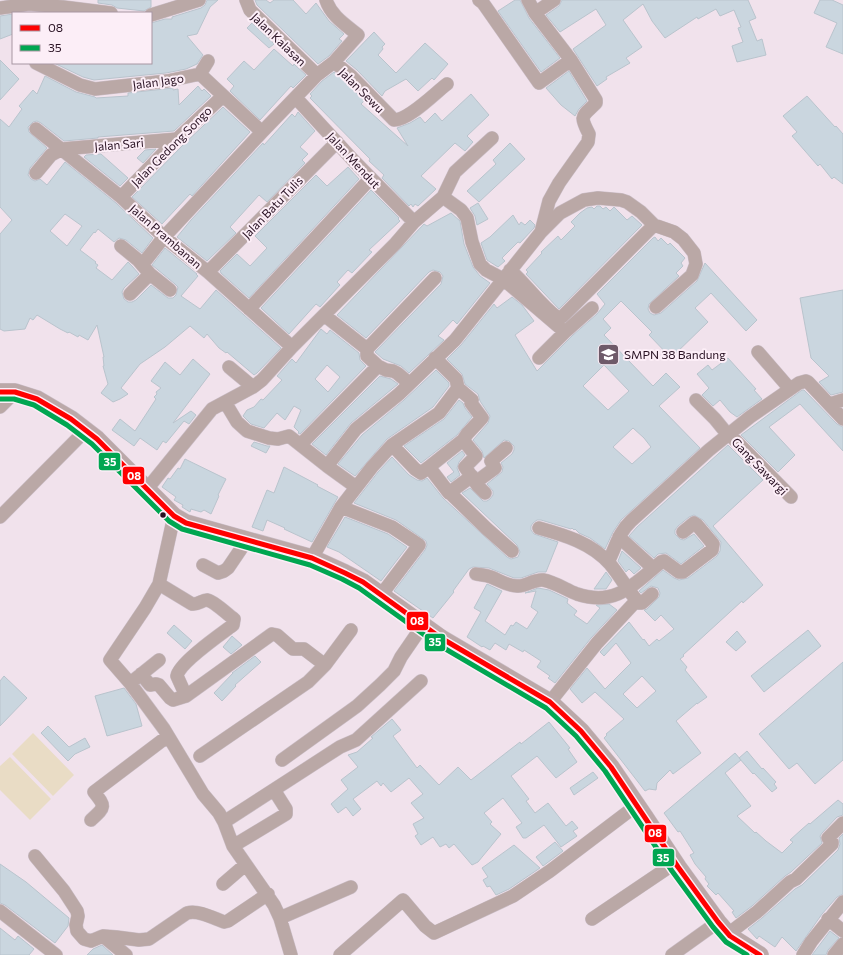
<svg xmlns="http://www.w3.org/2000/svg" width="843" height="955" font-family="Commissioner,sans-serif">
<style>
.green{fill:#e9dcc5}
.building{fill:#cad6df;stroke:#b9c4cd;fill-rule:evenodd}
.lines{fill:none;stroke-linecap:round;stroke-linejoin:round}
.minor-casing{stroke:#cbbec7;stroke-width:14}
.major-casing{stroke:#cbbec7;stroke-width:18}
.minor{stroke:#baa8a6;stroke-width:13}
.major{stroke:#bba8a8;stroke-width:17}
.bus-1-casing{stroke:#fceef7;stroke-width:8}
.bus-2-casing{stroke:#fceef7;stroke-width:8}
.bus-1{stroke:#f00;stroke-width:5}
.bus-2{stroke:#00a651;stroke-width:5}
.bus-dot{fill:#281122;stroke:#fceef7;stroke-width:1.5}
.labels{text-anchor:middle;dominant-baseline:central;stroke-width:4;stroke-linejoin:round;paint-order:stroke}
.street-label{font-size:12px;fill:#281122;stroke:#fceef7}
.poi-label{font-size:12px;fill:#281122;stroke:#fceef7;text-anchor:start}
.line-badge{stroke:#fceef7;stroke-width:1.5}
.badge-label{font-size:11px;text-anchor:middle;font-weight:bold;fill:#fff}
</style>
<rect width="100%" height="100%" fill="#f1e2ec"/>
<path class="green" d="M33,733L74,775L53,796L12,754Z
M10,757L51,799L30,820L0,790V766Z"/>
<path class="building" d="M98,0H151V7L144,11L117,8L112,5L98,3Z
M207,0H218L210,7L197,34L187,36L203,55L197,64L186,69L166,73L94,80L83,77L54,63H151V23L165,19H172V17L201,8L205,5Z
M255,0H266L270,3L274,0H293L306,14L316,3L329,21L344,34L339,39L342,41L329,56L318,64L257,5Z
M515,0H520L529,18L560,58L541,72L498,11Z
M562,0H748L756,18L749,21L757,41L762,39L766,55L737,62L732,46L743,42L738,28L741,27L734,10L720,16L716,9L698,19L697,17L665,38L652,21L643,4L623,20L642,47L626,58L630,63L606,77L607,79L597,86L573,49L606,25L596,9L560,32L546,15L559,6Z
M820,0H832L843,5V54L826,47L837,23L814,13Z
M13,14V34L0,39V16Z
M252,23L274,44L269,48L247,28Z
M374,32L385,44L382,47L383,49L378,55L396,73L425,43L448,64L434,80L432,78L418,91L406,79L385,91L382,96L357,70L346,61Z
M274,49L293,66L294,64L306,75L293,88L291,86L260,120L230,91L234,86L227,79L244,61L254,70Z
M0,60L19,79L0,100Z
M569,71L587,101L579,109L575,116L561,105L546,88Z
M334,72L346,82L364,101L361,104L408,146L397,128L410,123L420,117L425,123L435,113L442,121L471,94L489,115L467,136L473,142L465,151L455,143L421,176L436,189L418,206L415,204L413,207L411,204L409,206L382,178L384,175L369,161L370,159L310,98L312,96L310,94L322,81Z
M45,76L76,92L95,97L96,98L128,96V93L173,88V90L178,89L179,105L198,86L202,91L204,89L211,96L174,131L98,137V138L64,141L41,123L37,121L33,122L28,127L29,132L47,148L30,168L28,175L31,179L35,181L40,179L47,185L65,162L116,203L153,238L142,253L126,240L119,238L114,242L98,229L95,233L94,232L80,250L96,262L95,263L98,265L96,268L112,280L128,262L132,266L139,274L124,288L122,292L124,299L128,302H132L136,300L151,285L168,298H173L176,295L178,287L175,284L152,265L165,248L197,274H196L198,276L181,296L200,309L216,290L281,348L257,373L254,375L227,352L226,353L219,348L207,334L204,338L190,326L165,347L140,364L121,388L128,394L120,399L113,402L101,393L108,384L103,366H104L103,357H104L97,325L88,340L79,335L78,337L69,332L68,333L60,329L37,315L33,320L30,318L25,329L4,331L0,329V234L12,220L0,207V119L9,127L22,109L19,106L33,90L37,94ZM65,214L82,226L67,246L50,231Z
M807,96L835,127L836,126L843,134V184L834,177L832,179L820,164L818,166L792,136L797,132L783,116Z
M223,107L250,132L192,196L190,194L162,224L132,197L183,145Z
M298,112L315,131L300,147L308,154L302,160L305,163L267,202L259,195L230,227L236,233L207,261L177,237L191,220L263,143L264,145L292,114L295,117Z
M510,143L525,159L479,202L467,191L496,164L493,160Z
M156,149L143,163L137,158L145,150Z
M101,154L128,178L120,186L84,157L86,155Z
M348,167L359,179L249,298L221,273L220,271L237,254L250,266L267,248L255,236L316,175L327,186Z
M371,190L399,218L398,219L400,221L369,250L372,252L352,273L348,270L337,282L340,285L320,307L316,304L289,334L261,308Z
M478,203L488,219L477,225L475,216L470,208Z
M597,206H600L603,209L606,207L610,211L614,207L627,220L632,216L642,225L559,309L526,274L528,272L526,270L542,253L541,252L558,236L561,240L575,226L571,222L580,213L587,208L592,207L594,209Z
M451,213L460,221L464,244L473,267L480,276L490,283L457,324L453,320L438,336L444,340L409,373L401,366L383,359L375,352L441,284L443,276L440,272L433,270L429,272L366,338L337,315L424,224L427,226Z
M513,215L519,225L521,222L525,225L530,220L535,225L534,228L520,243L518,242L502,258L505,261L498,267L487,260L481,243L490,237Z
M655,237L658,241L661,238L668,245L670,243L685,258L681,263L683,266L676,273L679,276L649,304L648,309L650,313L654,315L661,313L697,281L705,263L757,320L746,331L711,293L695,308L708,322L671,358L649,335L652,332L621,301L603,319L611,328L604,335L653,386L666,373L680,387L659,406L700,448L621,520L613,532L605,549L590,538L579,533L575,529L574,530L572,528L571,529L541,520H537L533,523L531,526V530L534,534L558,542L546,572H538L521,578H514L489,568L473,567L469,569L453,591L454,592L433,618L394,591L425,550L427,545L426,541L396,520L354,503L378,472L392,457L409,475L417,480L422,481L427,478L443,498L507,557L511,559L518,557L520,552L517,545L462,493L470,488L483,501H487L490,499L493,495V491L487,484L502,472L503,467L501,463L512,454L514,450V446L509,441L504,440L484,458L482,451L473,440L488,423L490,416L480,401L478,394L465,384L462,374L447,359L461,345L494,304L497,308L512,297L522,305L534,321L515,335L537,371L573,335L597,314L605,304L597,294L653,238ZM604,365L629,391L608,410L583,386ZM633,428L644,438L651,447L632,464L613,447Z
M843,290V392L831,395L819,382L829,376L811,358L800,298Z
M321,329L327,334L330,330L359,353L360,360L366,366L300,434L298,433L299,432L294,427L301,410L294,406L285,420L277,413L264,428L251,424L243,416L247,410L254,407L261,399L263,400L282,380L277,376L292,359L296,363ZM327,365L340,377L328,392L315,379Z
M728,358L756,389L754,390L762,399L737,417L730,412L720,400L713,406L702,395L709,388L697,374L708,365L712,370Z
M193,359L210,374L173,423L191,411L196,415L189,424L184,421L166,443L163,441L157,450L140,438L134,446L112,430L120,419L135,431L156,399L154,397L157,394L156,392L161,388L151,381L165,362L180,375Z
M436,370L449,383V386L433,407L387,439L355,476L338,464L362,435L404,400Z
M380,376L391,379L398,384L351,423L326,455L312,444Z
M802,390H804L837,424L843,427V451L800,404L769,427L795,455L778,472L741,435Z
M459,400L463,403L465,408L472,417L457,435L421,463L404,446L444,419Z
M254,442L267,446H270L266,453L251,446Z
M728,445L763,480L713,526L763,585L743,603L742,601L683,655L684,656L680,659L687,667L685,670L707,697L697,704V703L676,721L701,753L673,774L670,770L657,783L656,790L649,789L645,791L604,738L607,735L606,734L624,719L595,692L582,703L570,689L587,668L605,689L631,663L616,643L604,656L600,652L629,622L643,640L644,639L649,646L657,639L659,641L674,629L661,615L655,621L644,610L647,609L659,597L660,593L658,588L651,586L641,593L639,591L663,570L674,578L679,580L688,578L717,556L720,551L721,542L703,520L694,515L689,517L678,526L675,530V534L680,539L684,540L694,534L704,546L681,564L666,553L658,554L654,558L629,536L637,527ZM642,676L656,691L637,708L623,694Z
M462,451L465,455L459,462L457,468L460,475L451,482L447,477L454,472L447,463Z
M185,459L226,479L218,495L219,496L211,514L204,510L201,512L191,509L190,512L182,507L183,505L174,500L176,497L162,487L168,478L170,479L178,468L180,469Z
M284,467L318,485L317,486L338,497L312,542L284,529L285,528L267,520L263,531L252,527L267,490L274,493Z
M345,517L388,534L407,547L381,581L339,552L327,547Z
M622,551L641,568L634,574L629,569L626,572L618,561Z
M606,572L612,580L606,589H594Z
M487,584L502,591L485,621L505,635L511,625L513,626L516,622L527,629L538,612L531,607L536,591L525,593L538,588L549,590L568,599L567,603L577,611L574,615L587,624L600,608L596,605L609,604L617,610L591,638L555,683L548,678L550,676L537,667L541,661L524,650L523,652L509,644L506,650L495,643L490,650L483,646L482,647L467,637L481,612L474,608Z
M174,625L192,641L185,649L167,633Z
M808,630L821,646L764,692L751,676Z
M737,631L746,642L736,651L726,642Z
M232,636L242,645L231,654L223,647Z
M255,656L261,662L235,685L236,686L222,701L214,693L233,673H232Z
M843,662V760L815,784L797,763L789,769L759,734Z
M4,676L27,698L0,726V681Z
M124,688L136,704L142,726L107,736L95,696Z
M392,719L401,730L393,736L417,768L420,765L439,785L458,767L471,780L520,742L521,744L549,722L570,748L568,749L577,762L556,778L537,756L511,776L529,799L526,801L535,813L548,803L566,826L572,821L578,828L573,831L577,836L561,847L544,825L526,838H523L516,827L522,823L503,798L484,813L492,822L490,824L501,834L478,862L472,865L454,844L449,848L446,844L440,847L433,837L421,845L415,836L418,834L413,824L424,818L411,803L423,794L409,778L391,792L383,783L381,786L377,781L353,799L361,809L353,816L346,807L338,813L331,804L348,789L341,780L358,767L348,755L357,752L373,738L371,737Z
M48,726L69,747L85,738L90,747L75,754L68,761L41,733Z
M747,751L762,769L763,768L776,782L774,784L777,788L772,792L754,773L753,774L739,758Z
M735,753L741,760L725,773L751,806L737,816L755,833L756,832L766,841L782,853L793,842L790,840L801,830L809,823L810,824L838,800L843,804V815L837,817L822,833L820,836L822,843L791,872L785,876L752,906L736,918L732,912L734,911L718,893L716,895L707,886L709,884L705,879L706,877L695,864L690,855L694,853L680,831L678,832L664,813Z
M593,772L598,778L574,795L570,788Z
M843,834V894L837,897L822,914L796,951L782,937L775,947L759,936L757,939L748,929L762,918L795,889L802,885L838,850L840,844L839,838Z
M555,842L563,851L543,866L536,857Z
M514,845L540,868L509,889L496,895L490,886L487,887L483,880L488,877L482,868Z
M0,864L26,882L69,918L68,926L55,943L5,905L0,903Z
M0,928L15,940L18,936L34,949L29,955H0Z
M830,931L839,938L828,950L826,955H812Z
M102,945L113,955H87L93,949Z"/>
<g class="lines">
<defs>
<path id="minor" d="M246,0L250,10L317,75
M479,0L483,3L539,83L571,60
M528,0L535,13L571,60L596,100V103C582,117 579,115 589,134L588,142L559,183L549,201L541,232
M0,8L29,4L63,7L111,13
M535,13L554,0
M151,15L199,0
M334,62L351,76L394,120C409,120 435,93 447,84
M36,63L80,85L95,89L167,81L200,74L262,132
M200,74L208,61
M296,98L353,160L414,222
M36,129L121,197L164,237L208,272L292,347
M36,173L51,155L62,149L177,139
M121,197L177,139L223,96
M443,197L461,210L467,218L472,242L480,264L486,270L503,279L565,332
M121,246L138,260L150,274L170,290
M142,265L164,237L262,132L317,75L334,62L358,35C346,25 331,16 326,0
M510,270C527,285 540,305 558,318L562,317L654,225
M208,272L337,142
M130,294L150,274
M249,309L371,178
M324,315L367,349V356L378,366L386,370L393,371L397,373L409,383
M367,349L435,278
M758,352L790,389
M539,358L565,332L592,308
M229,367L253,387
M696,400L715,419L728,435
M225,402L237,422L247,431L269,438L278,439L289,436L327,466L356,429L399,394L455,340L541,232L560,213L584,200L598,198L621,200L627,202L641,212L654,225L674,232L683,239L694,253L696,264L692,275L656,307
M830,404L843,400
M0,407L15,392
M729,434L791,497
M463,440L476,456L465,467L478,486L485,493
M301,444L378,366
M392,445L415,469L421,473L429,467L449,493L472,476
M327,466L356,487
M429,467L463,440L467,434L482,418L471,403L472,400L458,388L456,379L435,358
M476,482L495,468L491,461L506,448
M147,489L212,409L253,387L262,380L292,347L395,244L414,222L443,197L455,172L492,138
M450,493L487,529L512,551
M174,516L159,584L145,608L110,660L130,683L164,729L203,794L219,813L224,822L233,846L274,905L280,918L291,955
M0,517L86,430
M539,528C564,535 592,543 610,564C620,576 628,591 639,603H642L652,594
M619,537L653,568
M312,558L341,507
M608,562C616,547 618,533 631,521L709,450L750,417L799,383L806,381L808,382L843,419
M203,565L218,573L224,571L228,568L247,540
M476,574C481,575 486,575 491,577C499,580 507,586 517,586C526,587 533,579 543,580C555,582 566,590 577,594C616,607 634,584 661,562L664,561L679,572H683L712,550L713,544L697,525L694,523L683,532
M159,584L192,604C198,605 202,600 207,600C214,601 228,615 234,619L233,625C221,634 179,663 177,676L186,696
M381,595L419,545L392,527L341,507L372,467L392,445L439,413L458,388
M141,674L150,685L156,684L159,685L170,698L173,700L186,696L272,634L277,635L293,649H304L325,665
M134,680L159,660
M550,702L597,643L637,600
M200,756L308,682L325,665L351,630
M282,760L357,706L380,685L394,671L401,657L423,625
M91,820C105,807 106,807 94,792L168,736
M224,822L340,747L356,740L421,681
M233,846L286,814V809L274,790
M35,856L64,891L77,911L78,916L76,925L77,931L84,939L91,941L103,936L116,937L139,940L149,939L187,913C199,910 213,918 224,922L228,921L268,894
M223,884L245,865
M0,911L56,955
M280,918L351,887
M592,919L675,863
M828,919L843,931
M728,934L757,912L790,882L796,879L832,844V842L828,838L843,823
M103,936L126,955
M340,955L403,900L425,926L434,933L513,896L550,871L637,805
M672,955L718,922
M803,955L811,942L843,902
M834,955L843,944"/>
<path id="major" d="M0,392H15L37,399L71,419L97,439L174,516L186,523L200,527L312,558L345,573L363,582L441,638L550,702L581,731L611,767L645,817L678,867L718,922L730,936L760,955"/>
</defs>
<use href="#minor" class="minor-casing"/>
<use href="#major" class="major-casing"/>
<use href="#minor" class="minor"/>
<use href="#major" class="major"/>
<defs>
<path id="bus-1" d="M0,392H15L37,399L71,419L97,439L174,516L186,523L312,558L345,573L363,582L441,638L550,702L581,731L611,767L678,867L718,922L730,936L760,955"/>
<path id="bus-2" d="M0,399H14L34,405L67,425L92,444L169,521L182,529L310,565L342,579L359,588L437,644L546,708L576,736L605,771L672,871L713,927L726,942L747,955"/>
</defs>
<use href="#bus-1" class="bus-1-casing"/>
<use href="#bus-2" class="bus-2-casing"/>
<use href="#bus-1" class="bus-1"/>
<use href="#bus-2" class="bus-2"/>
</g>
<defs>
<symbol id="school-square" viewBox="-11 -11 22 22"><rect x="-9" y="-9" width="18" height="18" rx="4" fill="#6e5a69" stroke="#fceef7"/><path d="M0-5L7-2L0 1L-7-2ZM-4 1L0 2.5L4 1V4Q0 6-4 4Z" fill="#fff"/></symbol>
</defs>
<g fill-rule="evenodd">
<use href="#school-square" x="596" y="342" width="25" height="25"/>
</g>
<circle class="bus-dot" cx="163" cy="515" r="3.5"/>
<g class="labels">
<g class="street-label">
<text transform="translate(279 39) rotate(44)">Jalan Kalasan</text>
<text transform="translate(158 81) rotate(-8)">Jalan Jago</text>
<text transform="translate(362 90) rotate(45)">Jalan Sewu</text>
<text transform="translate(119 144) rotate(-5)">Jalan Sari</text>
<text transform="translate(171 146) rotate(-45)">Jalan Gedong Songo</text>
<text transform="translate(354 160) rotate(47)">Jalan Mendut</text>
<text transform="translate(272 207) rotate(-46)">Jalan Batu Tulis</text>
<text transform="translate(166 236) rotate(41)">Jalan Prambanan</text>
<text transform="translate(760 466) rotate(46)">Gang Sawargi</text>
</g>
<g class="poi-label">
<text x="624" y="354">SMPN 38 Bandung</text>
</g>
</g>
<g class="line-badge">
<rect x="98" y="452" width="23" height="19" rx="4" fill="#00a651"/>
<rect x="122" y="466" width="23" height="19" rx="4" fill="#f00"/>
<rect x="406" y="611" width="23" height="20" rx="4" fill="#f00"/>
<rect x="424" y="633" width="22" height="19" rx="4" fill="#00a651"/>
<rect x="644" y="824" width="23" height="19" rx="4" fill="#f00"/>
<rect x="652" y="848" width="23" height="19" rx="4" fill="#00a651"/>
</g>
<g class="badge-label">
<text x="110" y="466">35</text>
<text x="134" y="480">08</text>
<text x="417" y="625">08</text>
<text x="435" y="646">35</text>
<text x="655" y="837">08</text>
<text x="663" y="862">35</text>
</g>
<rect x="12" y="12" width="140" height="52" fill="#fceef7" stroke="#a796a2"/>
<rect x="20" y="25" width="20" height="6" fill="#ff0000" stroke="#a796a2"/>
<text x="48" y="32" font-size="12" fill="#281122">08</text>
<rect x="20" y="45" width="20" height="6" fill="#00a651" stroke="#a796a2"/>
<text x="48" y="52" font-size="12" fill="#281122">35</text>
</svg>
